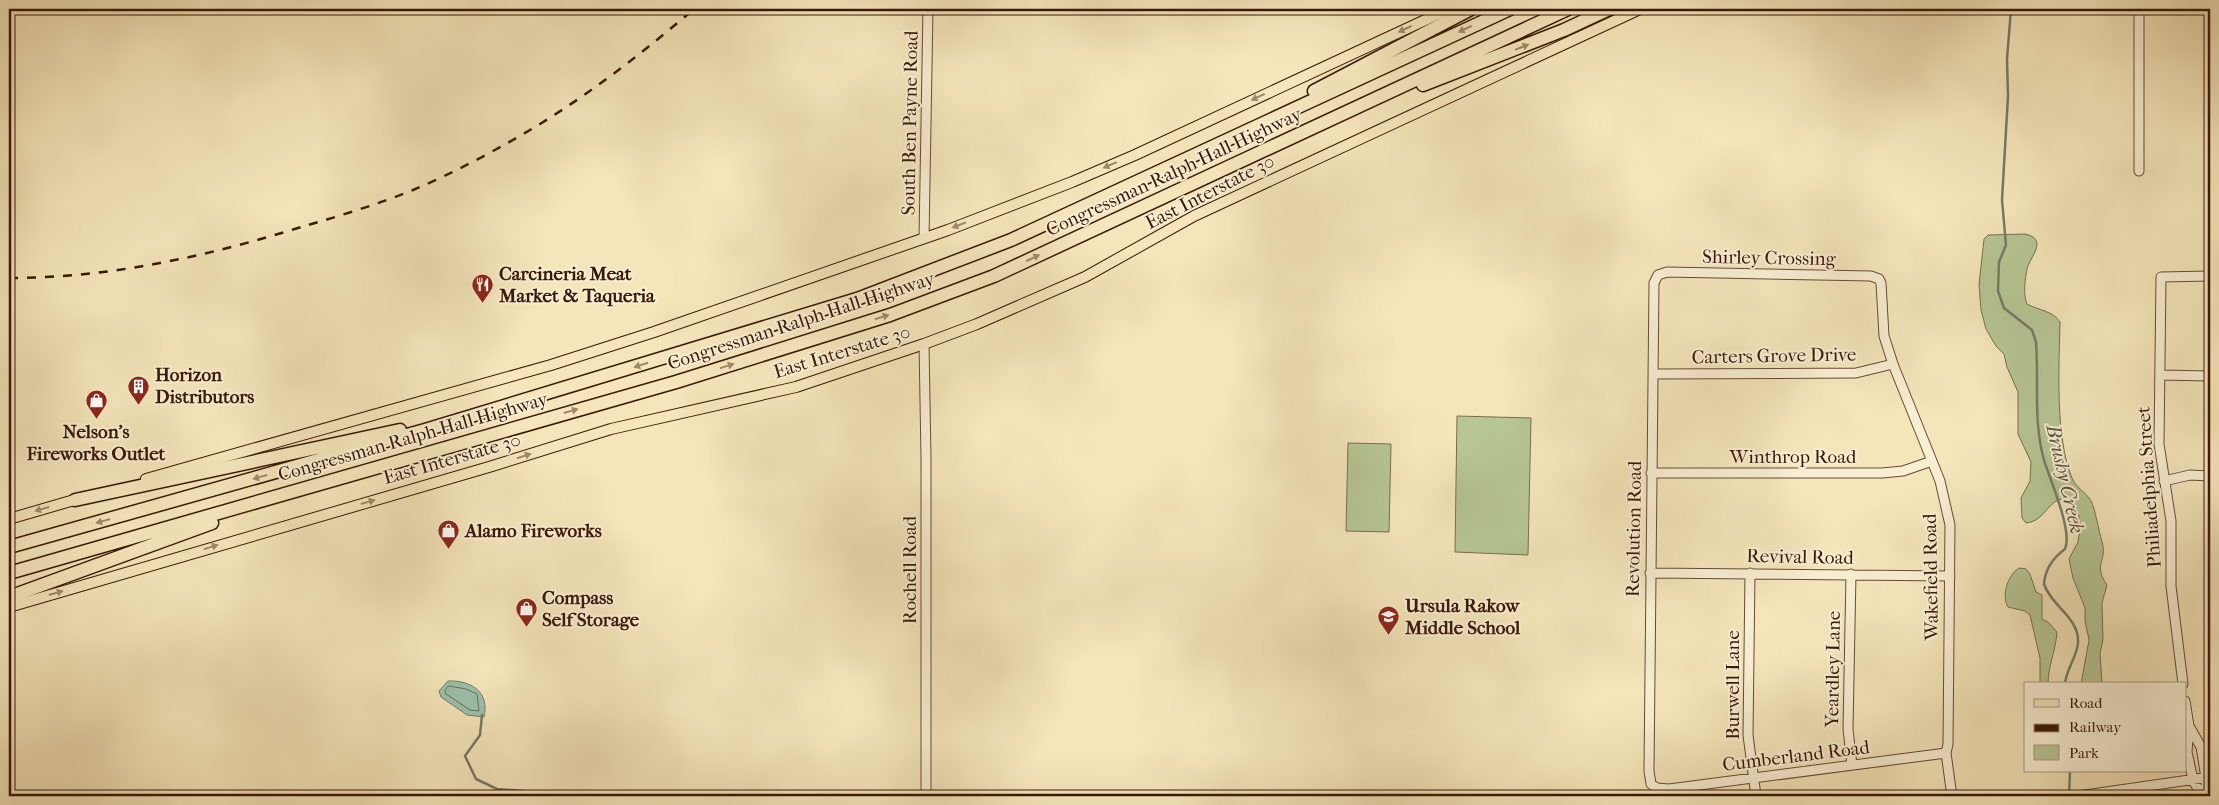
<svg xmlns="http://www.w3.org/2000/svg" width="2219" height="805" font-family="'IM FELL French Canon',serif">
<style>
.green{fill:#b6c694;stroke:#786e4e}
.water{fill:#9cc0ab;stroke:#757c6a}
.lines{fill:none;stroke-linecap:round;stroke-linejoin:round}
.shore{stroke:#6b6c5a;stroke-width:1}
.stream{stroke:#757c6a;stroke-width:2.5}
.minor-casing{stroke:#684a34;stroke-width:11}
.major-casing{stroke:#3a1708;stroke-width:12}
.highway-casing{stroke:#3a1708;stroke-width:15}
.minor{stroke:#f8eed2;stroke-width:9}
.major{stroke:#f4e5ba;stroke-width:10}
.highway{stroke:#f4e5ba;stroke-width:12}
.rail{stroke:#3a1708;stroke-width:2.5;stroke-dasharray:9 9;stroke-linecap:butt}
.oneway{fill:#a0886a}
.labels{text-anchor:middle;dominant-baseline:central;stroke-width:4;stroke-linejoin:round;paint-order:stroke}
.street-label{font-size:19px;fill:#3a1708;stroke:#f8eed2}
.poi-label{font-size:19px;font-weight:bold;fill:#3a1708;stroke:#f8eed2;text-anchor:start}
.water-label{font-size:20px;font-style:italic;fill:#5c5241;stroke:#f8eed2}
</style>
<rect width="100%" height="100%" fill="#f4e5ba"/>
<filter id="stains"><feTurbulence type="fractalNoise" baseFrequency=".004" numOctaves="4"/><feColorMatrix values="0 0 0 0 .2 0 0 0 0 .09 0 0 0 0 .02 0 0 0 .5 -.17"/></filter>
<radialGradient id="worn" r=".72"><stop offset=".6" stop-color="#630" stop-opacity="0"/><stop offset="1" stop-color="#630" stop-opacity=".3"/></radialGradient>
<path class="green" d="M2025,234C2049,239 2030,257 2027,269C2025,279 2023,295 2027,304C2038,310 2053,311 2060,322C2059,367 2055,437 2072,478C2076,488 2086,492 2091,501C2095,508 2099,532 2102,542C2108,561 2092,564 2107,585L2102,603L2103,640L2100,653L2102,684H2081L2089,640L2085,621V608L2073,578L2069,559L2078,542L2080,529L2079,516L2068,499C2048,496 2047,521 2026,523L2022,518L2021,498L2030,481L2031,462L2018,434V392L2007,367L2004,354L1996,346L1986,329L1981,310L1979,285L1984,239L1988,235Z
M1457,416L1531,418L1528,555L1455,552Z
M1348,443L1391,444L1389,532L1346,531Z
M2019,568L2026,569L2030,574L2036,592L2042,595V619L2048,622L2057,632C2056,650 2048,666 2048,684H2040V658L2030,615L2025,611L2008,607C2001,595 2008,575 2019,568Z"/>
<path class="water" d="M448,681C471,680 490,692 484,717L467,715L441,697L439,691Z"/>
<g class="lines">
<path class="shore" d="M449,686L466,689L477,694L479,711L470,710L446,694L445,691Z"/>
<path class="stream" d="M2011,9L2007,59L2008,96L2002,200L2006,245L1999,262L1998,291L2004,308L2032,330L2036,342C2039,382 2033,421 2044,460C2050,480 2073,531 2065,549C2053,558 2045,569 2044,584C2051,606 2080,618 2078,643C2077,657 2066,669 2065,684
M482,715L480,735L465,756L476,779L497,789L548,793L550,796
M2069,796L2070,771"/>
<defs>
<path id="minor" d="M2139,9V171
M924,238L928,9
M924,344L926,458V796
M1654,374L1856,373L1893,364
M2160,375L2210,376
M1651,473H1882L1903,471L1932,461
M2164,481L2190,475L2210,476
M1650,573L1950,576
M1750,573L1748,735L1756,796
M1851,574L1848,729L1852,765
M2183,684L2171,586V521L2159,444L2161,277L2210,276
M2185,701L2189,726L2187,752L2193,780L2202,796
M2189,726L2201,747L2206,778V796
M1946,753L1669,789L1657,788L1651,784L1649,771L1654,283L1658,275L1667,272L1871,276L1879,279L1881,283L1884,336L1893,364L1940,481L1950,525L1948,744L1946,753L1952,796
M2078,796L2210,777"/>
<path id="major" d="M146,479L551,365L654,332L948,230L1072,182L1135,155L1449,9
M9,519L81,498
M9,607L489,467L611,429L796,387L924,344L977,324L1085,277L1194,216L1640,9"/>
<path id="highway" d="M1423,85L1564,30L1609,9
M1314,91L1471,9
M75,500L400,430
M9,547L425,430L857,299L1011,240L1510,9
M9,573L676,382L890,315L994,276L1568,9
M9,597L212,523"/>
</defs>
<use href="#minor" class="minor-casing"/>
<use href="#major" class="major-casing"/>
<use href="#highway" class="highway-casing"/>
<use href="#minor" class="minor"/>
<use href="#major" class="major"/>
<use href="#highway" class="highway"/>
<path class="rail" d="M9,278C108,278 204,257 298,228C336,217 376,205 413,190C454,173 502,147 540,124C595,90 646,50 694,9"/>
</g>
<defs><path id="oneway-solid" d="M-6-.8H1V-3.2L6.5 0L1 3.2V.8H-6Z" transform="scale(1.25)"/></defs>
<g class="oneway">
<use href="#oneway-solid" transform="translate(1405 29) rotate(155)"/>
<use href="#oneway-solid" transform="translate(1465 29) rotate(155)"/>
<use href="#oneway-solid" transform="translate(1522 47) rotate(-22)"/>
<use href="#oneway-solid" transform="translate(1258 97) rotate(155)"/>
<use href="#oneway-solid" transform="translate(1110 165) rotate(157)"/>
<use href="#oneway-solid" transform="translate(959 225) rotate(159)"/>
<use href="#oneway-solid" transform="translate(1033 258) rotate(-25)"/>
<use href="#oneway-solid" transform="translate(882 317) rotate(-18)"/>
<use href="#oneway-solid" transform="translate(641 365) rotate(163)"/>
<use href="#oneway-solid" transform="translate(727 366) rotate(-17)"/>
<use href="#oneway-solid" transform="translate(571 411) rotate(-16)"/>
<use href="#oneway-solid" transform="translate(524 456) rotate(-17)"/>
<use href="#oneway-solid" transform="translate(260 477) rotate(164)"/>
<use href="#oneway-solid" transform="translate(368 502) rotate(-16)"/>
<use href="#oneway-solid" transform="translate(42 509) rotate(164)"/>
<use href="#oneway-solid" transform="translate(103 521) rotate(164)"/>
<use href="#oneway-solid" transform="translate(211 547) rotate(-17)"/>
<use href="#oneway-solid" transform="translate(56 593) rotate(-16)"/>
</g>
<defs>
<symbol id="restaurant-pin" viewBox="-11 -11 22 30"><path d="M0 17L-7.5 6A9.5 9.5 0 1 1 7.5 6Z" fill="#8f2418" stroke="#f8eed2"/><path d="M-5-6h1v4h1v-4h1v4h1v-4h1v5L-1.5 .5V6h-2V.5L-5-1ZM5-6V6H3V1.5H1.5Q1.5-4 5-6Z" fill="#fff"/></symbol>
<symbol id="building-pin" viewBox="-11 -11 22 30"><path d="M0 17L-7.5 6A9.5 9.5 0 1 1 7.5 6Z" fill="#8f2418" stroke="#f8eed2"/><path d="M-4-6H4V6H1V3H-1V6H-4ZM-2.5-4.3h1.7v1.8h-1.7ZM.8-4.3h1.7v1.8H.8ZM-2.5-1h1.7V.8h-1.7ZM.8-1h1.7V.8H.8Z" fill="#fff"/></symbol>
<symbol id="shop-pin" viewBox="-11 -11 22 30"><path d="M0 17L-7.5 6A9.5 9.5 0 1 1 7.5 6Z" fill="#8f2418" stroke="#f8eed2"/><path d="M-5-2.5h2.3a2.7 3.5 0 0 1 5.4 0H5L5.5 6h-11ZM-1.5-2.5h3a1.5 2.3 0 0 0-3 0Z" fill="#fff"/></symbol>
<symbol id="school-pin" viewBox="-11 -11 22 30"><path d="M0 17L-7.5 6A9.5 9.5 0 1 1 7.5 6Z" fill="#8f2418" stroke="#f8eed2"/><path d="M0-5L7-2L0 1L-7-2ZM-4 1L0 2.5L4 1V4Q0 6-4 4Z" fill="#fff"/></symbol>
</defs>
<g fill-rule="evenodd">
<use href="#restaurant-pin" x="470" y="272" width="25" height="34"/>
<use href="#building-pin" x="126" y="374" width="25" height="34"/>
<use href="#shop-pin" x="84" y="388" width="25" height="34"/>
<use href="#shop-pin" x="436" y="518" width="25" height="34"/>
<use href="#shop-pin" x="514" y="596" width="25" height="34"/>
<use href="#school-pin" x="1376" y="604" width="25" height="34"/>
</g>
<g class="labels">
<g class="street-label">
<text transform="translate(910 123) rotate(-89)">South Ben Payne Road</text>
<text transform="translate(1174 172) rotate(-25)">Congressman Ralph Hall Highway</text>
<text transform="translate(1210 192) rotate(-27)">East Interstate 30</text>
<text transform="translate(1769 258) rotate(1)">Shirley Crossing</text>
<text transform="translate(801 321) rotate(-18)">Congressman Ralph Hall Highway</text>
<text transform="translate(842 352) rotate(-17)">East Interstate 30</text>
<text transform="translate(1774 356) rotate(-1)">Carters Grove Drive</text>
<text transform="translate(413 437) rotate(-16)">Congressman Ralph Hall Highway</text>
<text x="1793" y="457">Winthrop Road</text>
<text transform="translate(452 459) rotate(-16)">East Interstate 30</text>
<text transform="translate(2149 487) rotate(-94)">Philiadelphia Street</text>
<text transform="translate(1634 529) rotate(-89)">Revolution Road</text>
<text transform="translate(1800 557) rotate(1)">Revival Road</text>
<text transform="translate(910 570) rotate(-90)">Rochell Road</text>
<text transform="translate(1931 577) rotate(-91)">Wakefield Road</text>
<text transform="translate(1833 669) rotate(-89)">Yeardley Lane</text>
<text transform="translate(1733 685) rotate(-90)">Burwell Lane</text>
<text transform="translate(1796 756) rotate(-7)">Cumberland Road</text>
</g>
<g class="poi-label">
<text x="499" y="274">Carcineria Meat<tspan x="499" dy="22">Market &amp; Taqueria</tspan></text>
<text x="155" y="375">Horizon<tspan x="155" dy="22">Distributors</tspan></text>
<text x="96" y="432" text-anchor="middle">Nelson's<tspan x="96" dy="22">Fireworks Outlet</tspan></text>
<text x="465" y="531">Alamo Fireworks</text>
<text x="542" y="598">Compass<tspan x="542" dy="22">Self Storage</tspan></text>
<text x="1405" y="606">Ursula Rakow<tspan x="1405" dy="22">Middle School</tspan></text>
</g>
<g class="water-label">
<text transform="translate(2065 479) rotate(77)">Brushy Creek</text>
</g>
</g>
<rect width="2219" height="805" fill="none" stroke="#f4e5ba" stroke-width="30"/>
<rect x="10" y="10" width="2199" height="785" fill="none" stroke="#3a1708" stroke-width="2.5"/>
<rect x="15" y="15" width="2189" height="775" fill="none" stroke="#3a1708"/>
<rect x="2024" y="682" width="162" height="90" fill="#f8eed2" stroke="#ac9881"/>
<rect x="2034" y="699" width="25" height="8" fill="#f4e5ba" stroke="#ac9881"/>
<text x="2069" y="708" font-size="15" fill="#3a1708">Road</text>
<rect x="2034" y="724" width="25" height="8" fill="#3a1708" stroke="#ac9881"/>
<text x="2069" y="732" font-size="15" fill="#3a1708">Railway</text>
<rect x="2034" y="745" width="25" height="15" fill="#b6c694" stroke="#ac9881"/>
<text x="2069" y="758" font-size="15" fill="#3a1708">Park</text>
<rect width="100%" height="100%" filter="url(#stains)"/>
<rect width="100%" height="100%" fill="url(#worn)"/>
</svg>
